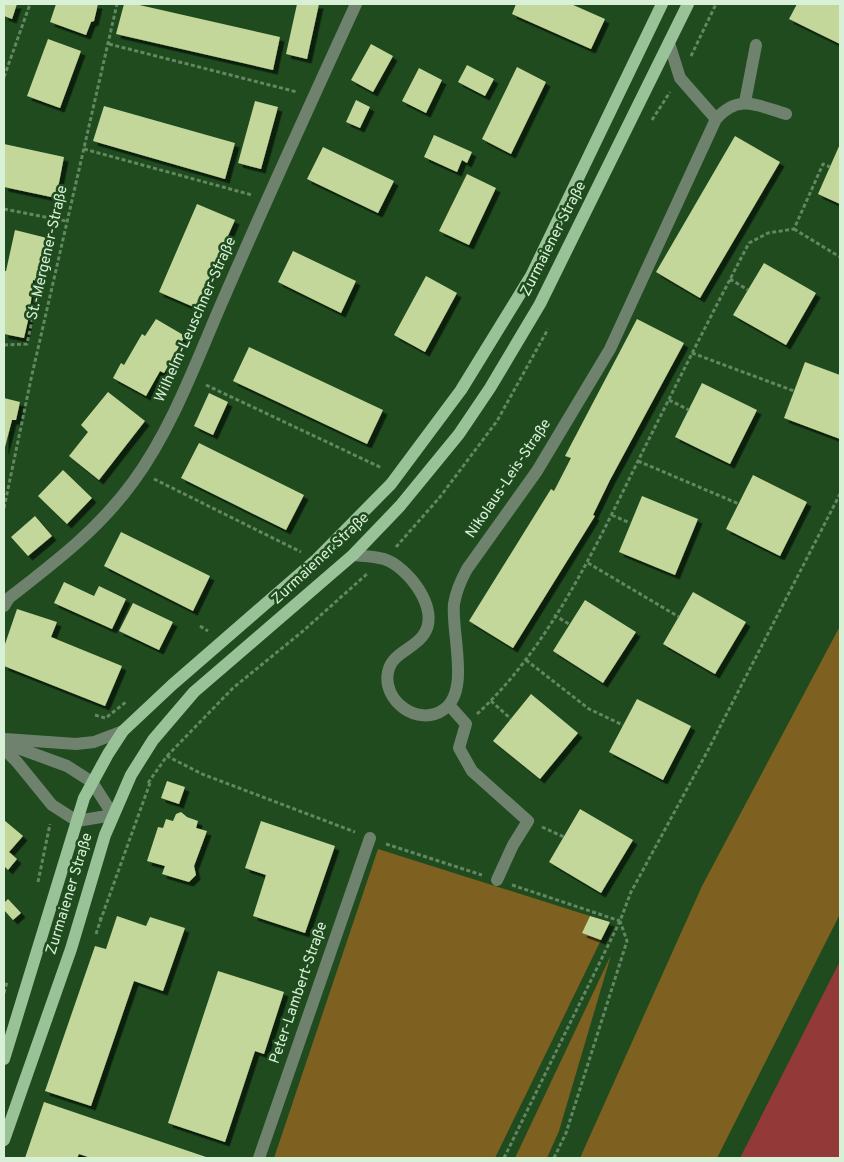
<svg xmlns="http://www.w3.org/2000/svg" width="844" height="1162" font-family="Overpass,sans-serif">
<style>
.green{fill:#7e6020}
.water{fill:#933938}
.building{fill:#c2d799;filter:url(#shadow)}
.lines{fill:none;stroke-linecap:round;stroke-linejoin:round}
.path{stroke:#628761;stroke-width:3;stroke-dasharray:4 2.5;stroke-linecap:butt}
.minor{stroke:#6e826d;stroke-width:12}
.major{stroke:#9ac298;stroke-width:12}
.labels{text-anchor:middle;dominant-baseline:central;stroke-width:5;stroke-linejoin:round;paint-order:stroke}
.street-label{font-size:15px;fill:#d7f0d6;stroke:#1f4b1f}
</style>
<defs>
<filter id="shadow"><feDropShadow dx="4.5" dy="4.5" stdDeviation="0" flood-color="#0009"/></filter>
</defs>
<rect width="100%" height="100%" fill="#1f4b1f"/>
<path class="green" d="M840,626V914L717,1158H580L702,886Z
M378,849L590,916L583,933L601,940L495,1158H274Z
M611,955L559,1131L547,1158H515Z"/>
<path class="water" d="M840,961V1158H740Z"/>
<path class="building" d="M4,4H17L12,19L4,16Z
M56,4H98L94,21L91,22L86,35L50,22Z
M124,4H135L280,37L273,70L116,34Z
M297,4H319L307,59L286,54Z
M516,4H571L605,19L591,49L512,14Z
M797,4H840V44L789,19Z
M48,39L81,51L60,108L27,96Z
M371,44L393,56L373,92L351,80Z
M467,65L494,79L485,96L458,82Z
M517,67L546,82L511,154L482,139Z
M419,68L442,80L426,113L402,101Z
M356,100L370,107L360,128L346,122Z
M255,101L278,107L261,169L238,163Z
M104,106L235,143L225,179L93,141Z
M434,135L472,152L467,163L462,160L457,172L424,157Z
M735,136L780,162L700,298L656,272Z
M4,144L64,157L56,198L4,187Z
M840,144V204L818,194Z
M323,147L394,181L378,213L307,179Z
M467,174L496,188L469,245L439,231Z
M197,204L235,220L196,308L159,292Z
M15,230L47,238L37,281L33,280L30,312L24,338L4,334V271H6Z
M293,251L356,281L341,313L278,282Z
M764,263L816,293L786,345L733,315Z
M426,276L457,293L425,352L394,335Z
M156,319L185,336L164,373L160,371L146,396L113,378L121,363L124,365L142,334L145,336Z
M637,319L684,343L610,480L593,515L595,516L513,648L469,621L551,489L554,491L571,458L565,456Z
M249,347L383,410L367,444L233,381Z
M805,362L840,375V439L784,418Z
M702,383L757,410L730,464L675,437Z
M108,392L145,421L99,480L69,456L88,432L81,425Z
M209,393L228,402L213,435L194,426Z
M4,398L20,402L16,420H12L4,451Z
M199,443L304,495L286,530L181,478Z
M63,470L92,498L67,524L38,496Z
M753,475L807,502L780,556L726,529Z
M642,496L698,519L675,575L619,552Z
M35,516L52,536L28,556L11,537Z
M121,532L210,576L193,611L104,566Z
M64,582L94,596L99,586L126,599L112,629L54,603Z
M693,592L746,622L715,674L663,644Z
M585,600L636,632L603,683L553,651Z
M133,603L173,622L159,650L119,631Z
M17,609L57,622L51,637L122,666L105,706L4,666V647Z
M531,694L578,733L540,779L493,741Z
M637,699L691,726L663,780L609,752Z
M167,781L185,787L179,804L161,798Z
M580,809L633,840L601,893L549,862Z
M181,812L187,817L198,821L196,828L207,831L194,866L196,875L189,882L162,874L165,866L147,861L158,827L163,828L166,819L173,821L176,814Z
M4,820L23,836L9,852L17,859L8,870L4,866Z
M261,821L335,846L305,933L253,916L266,875L245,868Z
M8,899L21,913L13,920L4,910V903Z
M117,916L146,926L150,917L185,928L163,991L134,981L91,1106L45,1091L95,946L106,949Z
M590,916L610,922L601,940L582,933Z
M218,971L284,992L264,1054L255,1051L225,1142L168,1123Z
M44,1102L209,1158H91L79,1154L77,1158H25Z"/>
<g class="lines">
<path class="path" d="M109,44L297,92
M691,56L716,4
M4,77L30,4
M652,120L670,92
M84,149L252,195
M4,209L66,221
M794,229L840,257
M730,279L748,290
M4,345L27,344L43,269
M692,353L794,391
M206,385L382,468
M669,400L689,410
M638,461L739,504
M154,479L301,552
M4,508L31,379L117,4
M612,515L630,523
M396,547L440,497L497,421L548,329
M588,563L679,617
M554,615L569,624
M200,626L208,631
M526,660L589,709L623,725
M491,701L511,719
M477,714C549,648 596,546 639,459C675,387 711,315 749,243L768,233L794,229L823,164L830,167
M95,715L105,718
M107,717L126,702
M167,756L233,688L303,631L368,573
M148,783L167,756L202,774L355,832
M542,827L564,837
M386,844L482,875
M38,882L50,824
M512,885L620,921
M99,918L101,919L150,783
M96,934L101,919
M4,993L7,982
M504,1158L620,921L631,892L707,752L840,494
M554,1158L566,1133L627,941L620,921"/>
<path class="minor" d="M669,43L680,78L716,119
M745,102L756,45
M353,555C363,556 374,556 384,559C407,566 441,609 424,634C415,649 392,652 388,672C382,701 418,727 443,710C471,692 451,633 454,604C456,591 461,580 467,569L537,471L610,349L716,119C739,93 758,106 786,114
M4,606L9,598C55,562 98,530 133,482C174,426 198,356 226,293C268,196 312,100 356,4
M449,705L466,724L459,748L472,771L528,821L513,845L497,880
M5,739L76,744L94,742L123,731
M4,743L67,766L92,782L113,815L77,821L52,805L17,762L4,749
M259,1158L370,838"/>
<path class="major" d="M4,1059L84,798L108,754L123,731L172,685L317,559L391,484L461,390L531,276L662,4
M4,1140L71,949L105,835L131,775L153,740L194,692L353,555L400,506L459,434L490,388L540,304L688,4"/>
</g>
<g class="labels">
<g class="street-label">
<text transform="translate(554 239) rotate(-63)">Zurmaiener Straße</text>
<text transform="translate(48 253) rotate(-77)">St.-Mergener-Straße</text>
<text transform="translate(196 320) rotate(-66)">Wilhelm-Leuschner-Straße</text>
<text transform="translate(509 479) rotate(-56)">Nikolaus-Leis-Straße</text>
<text transform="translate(321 559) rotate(-43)">Zurmaiener Straße</text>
<text transform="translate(70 894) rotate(-73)">Zurmaiener Straße</text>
<text transform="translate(299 993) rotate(-71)">Peter-Lambert-Straße</text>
</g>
</g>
<rect width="844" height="1162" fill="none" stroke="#d7f0d6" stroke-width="10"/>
</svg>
